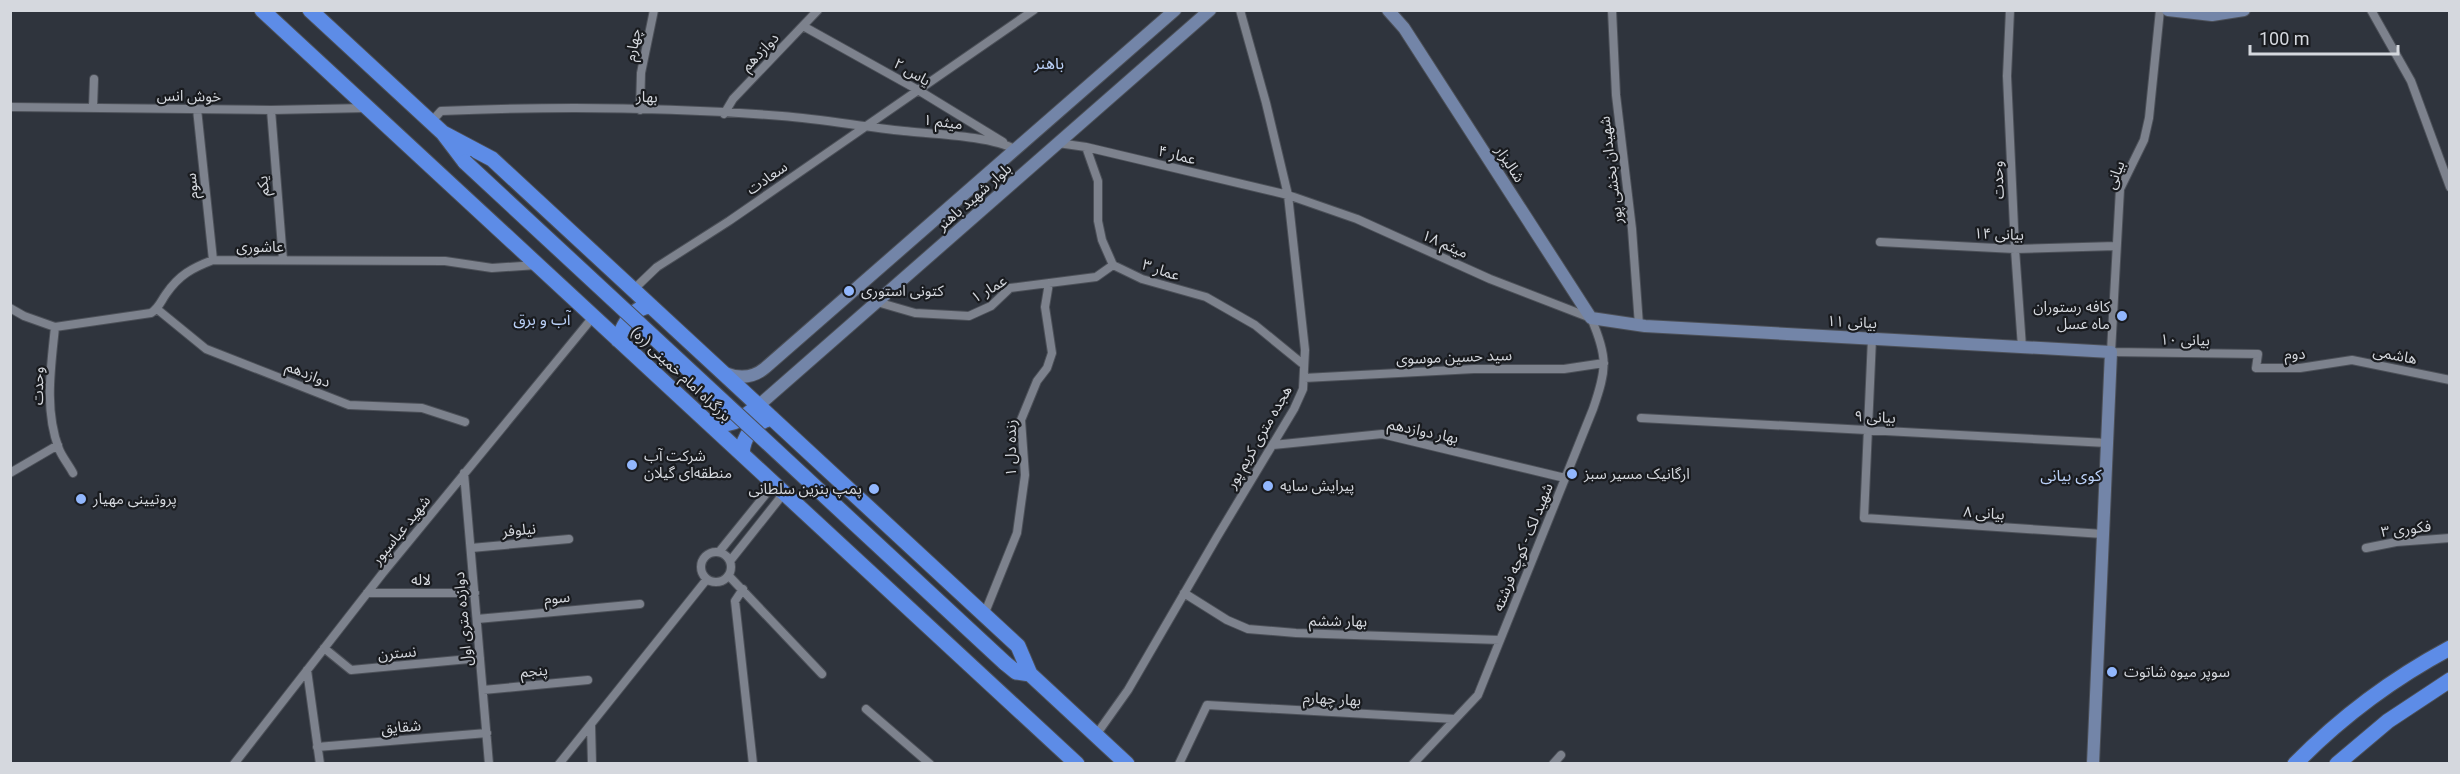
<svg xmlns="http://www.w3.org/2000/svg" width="2460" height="774" font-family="Roboto,'Noto Sans Arabic',sans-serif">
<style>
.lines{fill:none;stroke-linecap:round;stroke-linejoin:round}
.street-casing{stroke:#4c5058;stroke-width:10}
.secondary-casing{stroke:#4c5058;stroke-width:14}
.highway-casing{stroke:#4c5058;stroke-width:17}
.street{stroke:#7d828d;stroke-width:8}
.secondary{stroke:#7385a8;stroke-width:12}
.highway{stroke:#5d8ce7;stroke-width:15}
.highway-bridge-casing{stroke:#4c5058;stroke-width:17;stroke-linecap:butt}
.highway-bridge{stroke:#5d8ce7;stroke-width:15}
.poi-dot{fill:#92b7fd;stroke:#191b1f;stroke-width:2}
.labels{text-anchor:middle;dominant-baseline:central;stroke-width:4.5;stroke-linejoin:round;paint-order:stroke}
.street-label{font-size:15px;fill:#d5d8de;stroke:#191b1f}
.poi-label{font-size:15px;fill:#d5d8de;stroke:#191b1f;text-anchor:start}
.neighbourhood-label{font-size:16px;fill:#bbd1f8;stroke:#191b1f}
</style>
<rect width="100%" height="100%" fill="#2f343d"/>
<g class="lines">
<defs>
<path id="street" d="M1612,10L1616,95L1632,229L1639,325
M2010,10L2007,76L2015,249L2022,347
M2160,10L2149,118L2144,140L2120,189L2111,352L2258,354L2256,368H2300L2352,360L2450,380
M2371,10L2411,81L2450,187
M803,26L918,90L1003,142
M10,107L271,110L367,108
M93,107L94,79
M197,109L213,260
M271,110L283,260
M640,110L641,73L654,10
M724,114L733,99L818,10
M431,122L441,111C554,106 669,107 782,116C823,119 864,127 904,131C933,134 993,136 1016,150
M1058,143L1086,147L1288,195L1357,219L1490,279L1591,318C1608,357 1607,369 1593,409L1478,695L1413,764
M1086,147L1098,181V221L1102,240L1113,265L1142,279L1206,297L1255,325L1304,365
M1880,242L2015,249L2116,246
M633,290L657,267L729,221L1034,10
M877,302L915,313L969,316L991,306L1010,288L1096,277L1113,265
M10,308L24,316L55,327L151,313C159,308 161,301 166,294C179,275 192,268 213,260L445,261L492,268L537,265
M157,309L206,349L349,405L422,408L465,422
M55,327C51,367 44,410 59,449C62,457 69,465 73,473
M1872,338L1864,518L2103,534
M1304,378L1474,369H1564L1604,363
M1641,418L2107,443
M1273,445L1382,434L1565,478
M10,473L58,445
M464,473L489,764
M471,548L569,539
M2366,548L2396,542L2450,538
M701 567a15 15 0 1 1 30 0a15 15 0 1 1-30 0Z
M719,552L774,484
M730,561L784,493
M729,576L822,674
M743,589L735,601L753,764
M367,593H475
M1184,593L1227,620L1248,629L1296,633L1500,640
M984,615L1017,533L1025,475L1021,420L1037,381L1047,368L1052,353L1045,307L1049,283
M477,619L640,604
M324,648L351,670L480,658
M307,670L320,764
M483,690L588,680
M866,709L930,764
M591,725L592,764
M1096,735L1128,690L1217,537L1294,409L1303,389L1305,350L1288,195L1266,103L1240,10
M317,747L487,733
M234,764L382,574L593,317
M559,764L707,579
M1179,764L1207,705L1455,719
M1553,764L1561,755"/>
<path id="secondary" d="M1388,10L1404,28L1591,318L1645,326L2111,352L2093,764
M2168,10L2212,15L2244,10
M725,373C740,379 753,378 765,368L1175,10
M758,406L1210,10"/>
<path id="highway" d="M262,10L1077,764
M310,10L443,133L465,162
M443,133L492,159L1018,646L1030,674L1127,764
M618,340C624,324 632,307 651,306
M705,420C727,430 742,420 758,406
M742,454C743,436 754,422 772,418
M1005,663L1016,672L1030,674
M2295,764C2341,717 2392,679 2450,648
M2337,764L2388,721L2450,680"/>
</defs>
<use href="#street" class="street-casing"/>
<use href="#secondary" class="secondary-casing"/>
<use href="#highway" class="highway-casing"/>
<use href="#street" class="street"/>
<use href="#secondary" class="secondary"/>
<use href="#highway" class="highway"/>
<defs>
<path id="highway-bridge" d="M465,162L1005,663"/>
</defs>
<use href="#highway-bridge" class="highway-bridge-casing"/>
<use href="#highway-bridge" class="highway-bridge"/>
</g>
<g class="poi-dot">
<circle cx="849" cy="291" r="6"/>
<circle cx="2122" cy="316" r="6"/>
<circle cx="632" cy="465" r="6"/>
<circle cx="1572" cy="474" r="6"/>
<circle cx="1268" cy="486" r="6"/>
<circle cx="874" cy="489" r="6"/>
<circle cx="81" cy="499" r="6"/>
<circle cx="2112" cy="672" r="6"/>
</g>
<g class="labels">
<g class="street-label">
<text transform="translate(633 45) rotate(-80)">چهارم</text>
<text transform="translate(760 52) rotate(-46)">دوازدهم</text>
<text transform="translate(912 72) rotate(30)">یاس ۲</text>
<text transform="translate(189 96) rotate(1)">خوش انس</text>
<text transform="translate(647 97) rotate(2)">بهار</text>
<text transform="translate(943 122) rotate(7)">میثم ۱</text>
<text transform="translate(1177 155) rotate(14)">عمار ۴</text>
<text transform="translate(1510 164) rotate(57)">شالیزار</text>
<text transform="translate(1611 170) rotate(-97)">شهیدان بخشی پور</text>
<text transform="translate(2115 175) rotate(-69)">بیانی</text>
<text transform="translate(767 178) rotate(-35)">سعادت</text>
<text transform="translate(1998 180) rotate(-92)">وحدت</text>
<text transform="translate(192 186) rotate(-96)">سوم</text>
<text transform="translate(263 186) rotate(-95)">یکم</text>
<text transform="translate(974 197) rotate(-41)">بلوار شهید باهنر</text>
<text transform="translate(1999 234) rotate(2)">بیانی ۱۴</text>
<text transform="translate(1445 244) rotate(24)">میثم ۱۸</text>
<text x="260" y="247">عاشوری</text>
<text transform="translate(1161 270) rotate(18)">عمار ۳</text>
<text transform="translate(989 289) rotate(-31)">عمار ۱</text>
<text transform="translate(1852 322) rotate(3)">بیانی ۱۱</text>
<text transform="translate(2185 340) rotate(1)">بیانی ۱۰</text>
<text transform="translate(2295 354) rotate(-2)">دوم</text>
<text transform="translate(2395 355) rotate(11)">هاشمی</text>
<text transform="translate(1454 357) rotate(-2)">سید حسین موسوی</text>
<text transform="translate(308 374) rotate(22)">دوازدهم</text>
<text transform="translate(681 374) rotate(43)">بزرگراه امام خمینی (ره)</text>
<text transform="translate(38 386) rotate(-89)">وحدت</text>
<text transform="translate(1875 417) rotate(3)">بیانی ۹</text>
<text transform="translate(1423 431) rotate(12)">بهار دوازدهم</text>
<text transform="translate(1259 437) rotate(-60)">هجده متری کریم پور</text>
<text transform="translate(1011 448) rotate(-90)">زنده دل ۱</text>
<text transform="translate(1984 513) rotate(4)">بیانی ۸</text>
<text transform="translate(2406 529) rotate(-7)">فکوری ۳</text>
<text transform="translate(401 530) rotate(-51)">شهید عباسپور</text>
<text transform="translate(519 530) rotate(-5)">نیلوفر</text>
<text transform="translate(1523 547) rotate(-68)">شهید لک - کوچه فرشته</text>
<text x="421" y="580">لاله</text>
<text transform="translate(557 598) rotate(-5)">سوم</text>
<text transform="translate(463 619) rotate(-95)">دوازده متری اول</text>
<text transform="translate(1338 621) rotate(1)">بهار ششم</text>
<text transform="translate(397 653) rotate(-5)">نسترن</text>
<text transform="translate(534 671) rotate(-5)">پنجم</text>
<text transform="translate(1332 699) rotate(3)">بهار چهارم</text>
<text transform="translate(401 727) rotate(-5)">شقایق</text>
</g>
<g class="poi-label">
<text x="861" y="291">کتونی استوری</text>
<text x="2110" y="307" text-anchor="end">کافه رستوران<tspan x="2110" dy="17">ماه عسل</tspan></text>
<text x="644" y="456">شرکت آب<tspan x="644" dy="17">منطقه‌ای گیلان</tspan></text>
<text x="1584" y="474">ارگانیک مسیر سبز</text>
<text x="1280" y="486">پیرایش سایه</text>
<text x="862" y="489" text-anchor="end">پمپ بنزین سلطانی</text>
<text x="93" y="499">پروتیینی مهیار</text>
<text x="2124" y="672">سوپر میوه شاتوت</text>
</g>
<g class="neighbourhood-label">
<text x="1049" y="63">باهنر</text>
<text x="542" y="319">آب و برق</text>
<text x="2071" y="475">کوی بیانی</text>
</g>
</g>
<rect width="2460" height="774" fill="none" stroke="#d5d8de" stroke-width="24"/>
<path d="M2250 45v9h148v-9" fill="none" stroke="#d5d8de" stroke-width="3"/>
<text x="2259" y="45" font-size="18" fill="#d5d8de" stroke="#191b1f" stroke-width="4.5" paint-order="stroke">100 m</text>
</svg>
